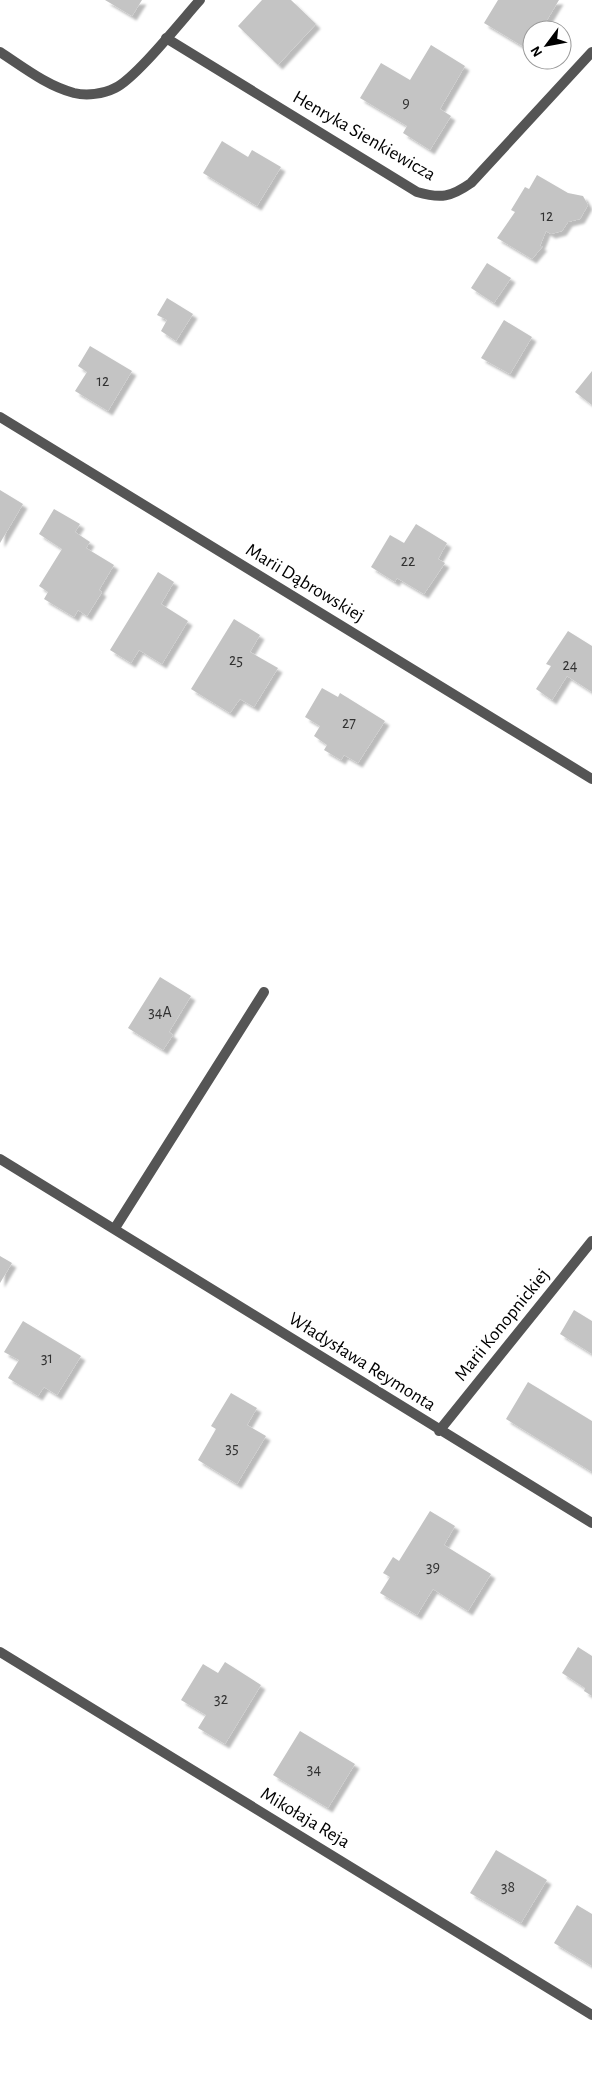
<svg xmlns="http://www.w3.org/2000/svg" width="592" height="2093" font-family="'Alegreya Sans',sans-serif">
<style>
.building{fill:#c4c4c4;filter:url(#shadow)}
.lines{fill:none;stroke-linecap:round;stroke-linejoin:round}
.lane{stroke:#555;stroke-width:10}
.street{stroke:#555;stroke-width:10}
.labels{text-anchor:middle;dominant-baseline:central;stroke-width:5;stroke-linejoin:round;paint-order:stroke}
.number-label{font-size:16px;fill:#313131}
.street-label{font-size:19px;fill:#000;stroke:#fff}
</style>
<defs>
<filter id="shadow"><feDropShadow dx="4.5" dy="4.5" stdDeviation="1" flood-color="#0004"/></filter>
</defs>
<rect width="100%" height="100%" fill="#fff"/>
<path class="building" d="M105,0H142L132,16Z
M262,0H291L316,24L278,65L238,26Z
M498,0H559L541,30H532V45L529,50L484,23Z
M431,45L465,66L440,109L451,116L430,150L403,133L407,126L360,98L381,63L410,80Z
M222,141L248,157L252,150L281,167L257,206L203,173Z
M537,175L568,193L583,196L588,205L580,219L568,222L562,231L551,234L546,231L540,246H543L532,259L497,238L515,212L511,210L525,187L529,189Z
M487,263L511,278L494,303L471,288Z
M167,298L193,314L176,341L161,331L167,320L157,315Z
M504,320L532,337L510,374L481,358Z
M90,346L132,371L108,411L75,391L87,372L78,366Z
M592,371V405L575,392Z
M0,490L23,504L0,543Z
M54,509L80,524L75,532L90,542L86,548L114,565L99,590L102,592L87,616L78,610L74,617L44,599L48,592L39,586L62,549L39,534Z
M416,524L447,543L438,559L445,563L424,594L397,578L395,582L371,567L390,535L404,543Z
M158,572L174,582L161,604L188,621L162,664L139,650L131,663L110,650Z
M234,619L260,635L250,652L278,668L254,707L240,699L230,713L191,689Z
M568,631L592,646V692L567,676L552,700L536,689L551,666L546,664Z
M322,688L338,697L340,693L385,721L358,763L344,755L341,760L324,750L327,745L314,736L320,726L305,717Z
M160,977L191,996L169,1032L173,1035L163,1050L128,1028Z
M0,1256L12,1263L0,1283Z
M574,1310L592,1321V1354L560,1334Z
M23,1321L81,1356L57,1395L44,1387L38,1396L8,1378L19,1360L4,1352Z
M528,1382L592,1421V1472L506,1419Z
M231,1393L257,1408L247,1425L266,1436L237,1484L198,1460L216,1429L211,1426Z
M430,1511L455,1526L444,1545L491,1574L468,1611L433,1589L417,1615L380,1593L390,1577L383,1573L393,1557L399,1561Z
M578,1647L592,1656V1696L584,1691L585,1688L562,1673Z
M225,1662L261,1685L225,1744L198,1728L206,1715L181,1700L203,1664L218,1673Z
M300,1731L355,1764L328,1808L273,1775Z
M496,1850L547,1880L521,1923L470,1893Z
M577,1905L592,1914V1966L554,1943Z"/>
<g class="lines">
<path class="lane" d="M166,38L417,192C441,199 451,197 471,183L592,52"/>
<path class="street" d="M0,52C23,67 47,86 74,93C87,96 103,94 115,88C136,78 182,20 200,0
M0,417L592,779
M0,1159L592,1523
M115,1228L264,992
M439,1431L592,1241
M0,1652L592,2015"/>
</g>
<g class="labels">
<g class="number-label">
<text x="406" y="103">9</text>
<text x="547" y="216">12</text>
<text x="103" y="381">12</text>
<text x="408" y="561">22</text>
<text x="236" y="660">25</text>
<text x="570" y="665">24</text>
<text x="349" y="723">27</text>
<text x="160" y="1012">34A</text>
<text x="47" y="1358">31</text>
<text x="232" y="1448">35</text>
<text x="433" y="1567">39</text>
<text x="221" y="1699">32</text>
<text x="314" y="1769">34</text>
<text x="508" y="1887">38</text>
</g>
<g class="street-label">
<text transform="translate(364 136) rotate(30)">Henryka Sienkiewicza</text>
<text transform="translate(305 583) rotate(31)">Marii Dąbrowskiej</text>
<text transform="translate(502 1325) rotate(-51)">Marii Konopnickiej</text>
<text transform="translate(362 1362) rotate(32)">Władysława Reymonta</text>
<text transform="translate(305 1818) rotate(31)">Mikołaja Reja</text>
</g>
</g>
<g transform="translate(547 45) rotate(238)"><circle r="24" fill="#ffffff" stroke="#999999"/>
<path d="M0-4L9 19L0 12L-9 19Z" fill="#000000"/>
<text y="-8" font-size="14" font-weight="bold" text-anchor="middle" fill="#000000">N</text>
</g>
</svg>
